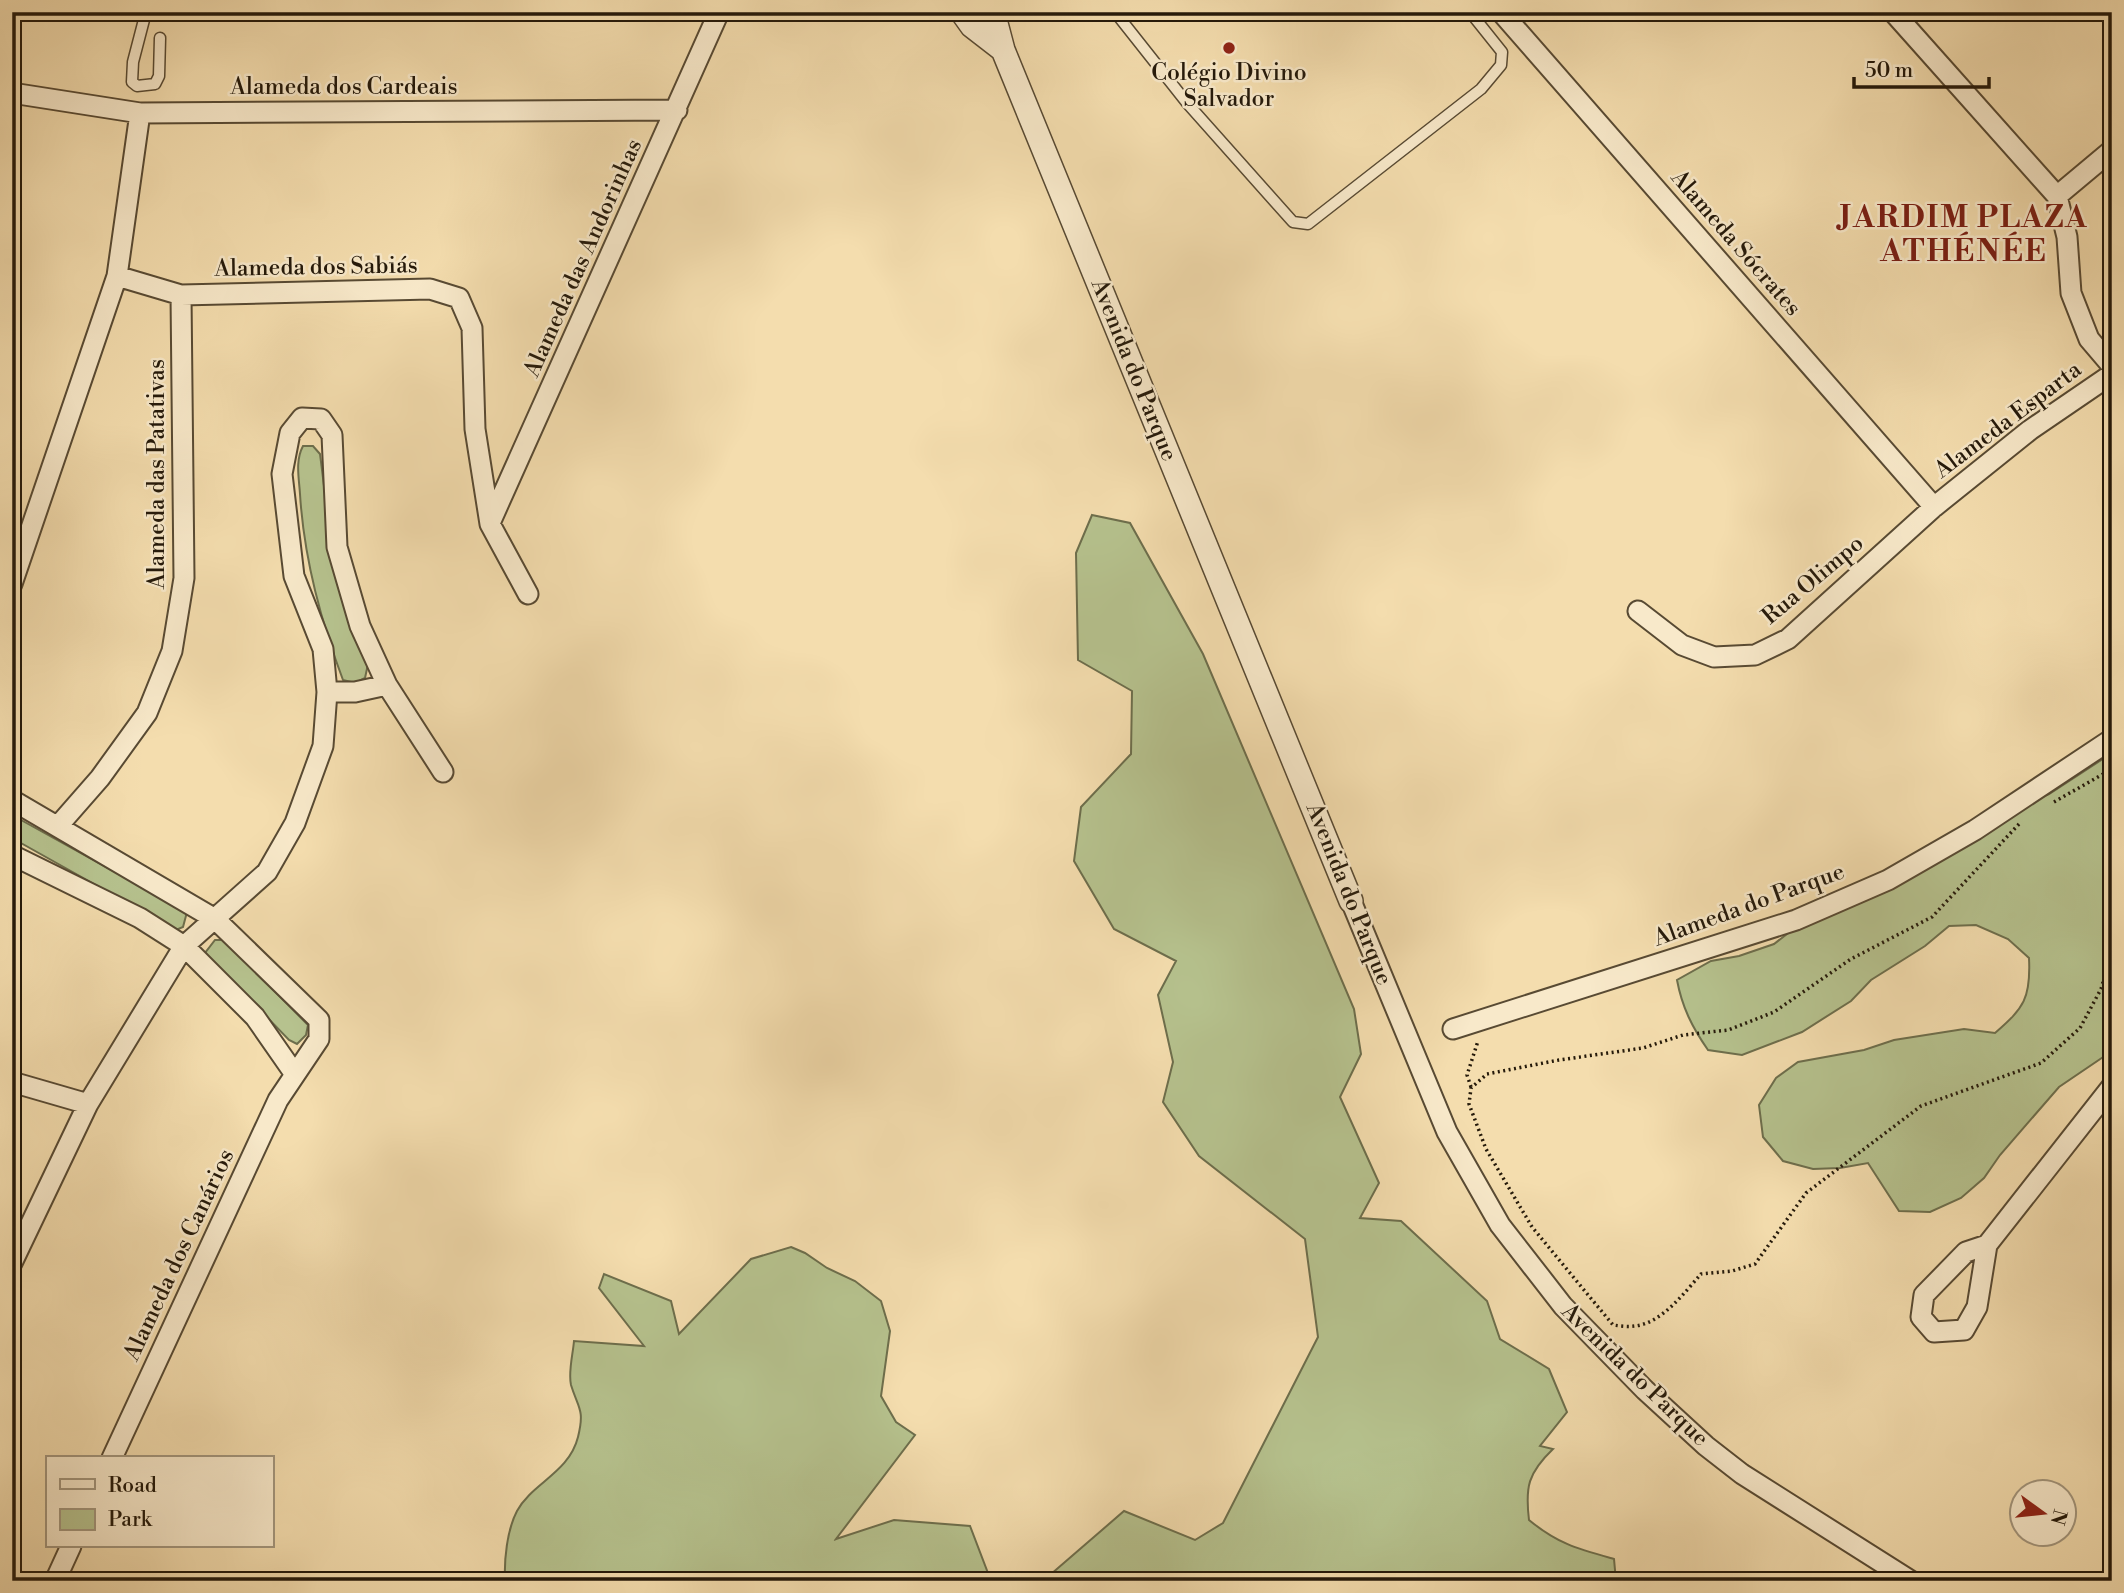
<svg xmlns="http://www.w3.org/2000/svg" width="2124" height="1593" font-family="'Libre Bodoni',serif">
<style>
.green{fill:#b6c28e;stroke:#6d6e4c;stroke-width:2}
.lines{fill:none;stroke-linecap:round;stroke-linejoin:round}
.service-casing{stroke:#584a33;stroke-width:13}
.minor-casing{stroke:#584a33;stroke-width:23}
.tertiary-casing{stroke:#584a33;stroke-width:26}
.path{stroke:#24190a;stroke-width:3.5;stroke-dasharray:2 3.5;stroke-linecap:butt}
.service{stroke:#f8e9ca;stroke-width:10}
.minor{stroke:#f8e9ca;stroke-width:19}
.tertiary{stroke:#f8e9ca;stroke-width:23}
.poi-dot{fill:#8f2418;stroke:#f8e9ca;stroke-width:2.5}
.labels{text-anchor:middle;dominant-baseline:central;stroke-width:5;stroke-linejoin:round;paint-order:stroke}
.poi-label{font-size:23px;fill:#24190a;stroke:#f8e9ca}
.street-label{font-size:23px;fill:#24190a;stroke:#f8e9ca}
.district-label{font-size:30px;font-weight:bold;letter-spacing:2px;fill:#7a1f14;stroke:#f8e9ca}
</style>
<rect width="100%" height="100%" fill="#f4ddae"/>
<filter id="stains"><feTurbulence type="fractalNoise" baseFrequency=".00286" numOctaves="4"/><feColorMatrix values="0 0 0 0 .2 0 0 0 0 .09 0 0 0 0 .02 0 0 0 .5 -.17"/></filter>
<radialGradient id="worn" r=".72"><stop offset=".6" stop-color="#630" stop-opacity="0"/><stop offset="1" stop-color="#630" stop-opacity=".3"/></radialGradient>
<path class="green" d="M303,446H313L320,454L333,558L368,664L365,678L355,683L343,680C320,619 304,559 300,494C299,478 295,461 303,446Z
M1092,515L1130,523L1203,654L1354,1009L1361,1054L1340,1097L1379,1183L1360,1218L1401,1221L1487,1301L1500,1339L1549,1369L1567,1412L1540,1446L1553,1449C1528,1473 1525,1487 1529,1520C1558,1544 1578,1549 1614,1559L1616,1581H1043L1124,1511L1195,1540L1223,1523L1318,1337L1305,1239L1199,1156L1163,1102L1173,1062L1158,995L1176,961L1114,929L1074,861L1081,807L1131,754L1132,691L1078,660L1076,553Z
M2112,753V1051L2059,1087L2000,1155L1984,1178L1961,1198L1930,1212L1899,1211L1868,1163L1840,1168L1813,1169L1783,1161L1763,1137L1759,1105L1776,1078L1798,1062L1864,1050L1894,1040L1964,1029L1995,1033C2024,1008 2031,998 2029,958L2008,939L1976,925L1949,926L1925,946L1871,980L1851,1001L1802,1032L1742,1055L1708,1050C1692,1027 1682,1007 1677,980L1711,961L1739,956L1774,944L1796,927L1993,818L2049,794Z
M12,815L187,912L183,927L176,930L12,838Z
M215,940H224L308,1025L306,1035L297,1044L289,1040L205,953Z
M791,1247L805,1253L827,1268L855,1281L881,1301L890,1331L881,1396L896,1422L915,1435L836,1539L894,1520L970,1526L991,1581H505C504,1560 507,1530 517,1511C532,1483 569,1473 578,1437C585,1409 578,1408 571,1385C568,1372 573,1354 574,1341L644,1346L599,1288L604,1274L671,1301L679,1334L751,1259Z"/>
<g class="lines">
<defs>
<path id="service" d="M146,12L133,62L132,82L137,86L155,84L159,76L160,38
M1115,12L1187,103L1293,222L1308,224L1481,89L1501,65L1502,52L1470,12"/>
<path id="minor" d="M1501,12L1934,507
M1893,12L2057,196
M12,93L140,113L677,110
M2112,150L2057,196L2067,237L2071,293L2089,339L2112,366
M117,276L181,295L430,289L459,298L472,328L475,429L490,524L528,594
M490,523L719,12
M12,584L117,276L140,113
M1638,611L1682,645L1714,657L1755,655L1788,639L1934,507L2030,430L2112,374
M327,692H355L387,685
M12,800L215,919L319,1020V1039L278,1100L112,1458
M58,826L100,778L147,713L172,651L184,578L181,295
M12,855L140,918L184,946L255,1017L294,1073
M1351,901L1447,1132L1500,1225L1563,1306L1645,1390L1706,1446L1742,1474L1911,1581
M1453,1029L1796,920L1888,880L1975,830L2112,739
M12,1082L88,1104
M1987,1245L1966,1252L1924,1295L1921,1317L1934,1332L1964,1330L1977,1307L1987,1245L2112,1086
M12,1263L88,1104L184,946L267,872L295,823L323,746L327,692L323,649L294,576L282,474L290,433L302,418L321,419L332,435L337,547L360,626L387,685L443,772
M55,1581L71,1546"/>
<path id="tertiary" d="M962,12L972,26L1003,50
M993,12L1003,50L1351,901"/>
</defs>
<use href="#service" class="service-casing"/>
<use href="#minor" class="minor-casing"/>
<use href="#tertiary" class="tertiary-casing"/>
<path class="path" d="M2054,802L2112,769
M2019,824L1932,917L1851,959L1774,1012L1728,1030L1683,1035L1643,1048L1559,1060L1487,1074L1471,1088L1469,1104L1486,1149L1532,1227L1613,1325C1620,1326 1628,1327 1635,1326C1662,1323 1684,1293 1701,1274L1732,1271L1755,1264L1806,1193L1921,1106L2041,1063L2080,1028L2101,989L2112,951
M1471,1087L1467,1075L1478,1041"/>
<use href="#service" class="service"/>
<use href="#minor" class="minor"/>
<use href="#tertiary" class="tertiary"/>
</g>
<circle class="poi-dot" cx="1229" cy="48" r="7"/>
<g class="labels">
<g class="poi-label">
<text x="1229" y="73">Colégio Divino<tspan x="1229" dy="26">Salvador</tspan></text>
</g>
<g class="street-label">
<text x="344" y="87">Alameda dos Cardeais</text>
<text transform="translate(1736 243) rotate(49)">Alameda Sócrates</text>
<text transform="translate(583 258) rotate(-66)">Alameda das Andorinhas</text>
<text transform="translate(316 267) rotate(-1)">Alameda dos Sabiás</text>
<text transform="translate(1134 370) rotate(68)">Avenida do Parque</text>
<text transform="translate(2008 420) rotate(-37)">Alameda Esparta</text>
<text transform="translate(157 474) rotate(-90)">Alameda das Patativas</text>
<text transform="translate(1813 580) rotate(-40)">Rua Olimpo</text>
<text transform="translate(1349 894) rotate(68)">Avenida do Parque</text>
<text transform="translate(1749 905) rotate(-20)">Alameda do Parque</text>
<text transform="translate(179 1255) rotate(-65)">Alameda dos Canários</text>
<text transform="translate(1635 1375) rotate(44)">Avenida do Parque</text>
</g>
<g class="district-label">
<text x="1964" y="218">JARDIM PLAZA<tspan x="1964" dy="34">ATHÉNÉE</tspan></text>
</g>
</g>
<rect width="2124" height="1593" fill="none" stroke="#f4ddae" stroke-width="42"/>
<rect x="14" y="14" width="2096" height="1565" fill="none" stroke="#24190a" stroke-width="3.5"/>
<rect x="21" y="21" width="2082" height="1551" fill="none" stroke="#24190a" stroke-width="2"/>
<rect x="46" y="1456" width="228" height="91" fill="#f8e9ca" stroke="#a3967d" stroke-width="2"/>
<rect x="60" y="1479" width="35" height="10" fill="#f8e9ca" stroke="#a3967d" stroke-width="2"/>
<text x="108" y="1492" font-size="21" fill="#24190a">Road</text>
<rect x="60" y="1509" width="35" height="21" fill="#b6c28e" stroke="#a3967d" stroke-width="2"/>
<text x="108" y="1526" font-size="21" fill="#24190a">Park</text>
<g transform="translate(2043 1513) rotate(105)"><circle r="33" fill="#f8e9ca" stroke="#a3967d" stroke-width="2"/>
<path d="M0-5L12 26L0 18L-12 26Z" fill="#8f2418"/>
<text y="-10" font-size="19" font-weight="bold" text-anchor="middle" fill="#24190a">N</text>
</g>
<path d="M1854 77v10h135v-10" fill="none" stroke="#24190a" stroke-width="3.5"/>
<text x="1865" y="77" font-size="21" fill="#24190a" stroke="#f8e9ca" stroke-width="5" paint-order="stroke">50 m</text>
<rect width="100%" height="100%" filter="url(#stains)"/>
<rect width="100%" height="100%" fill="url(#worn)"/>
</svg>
